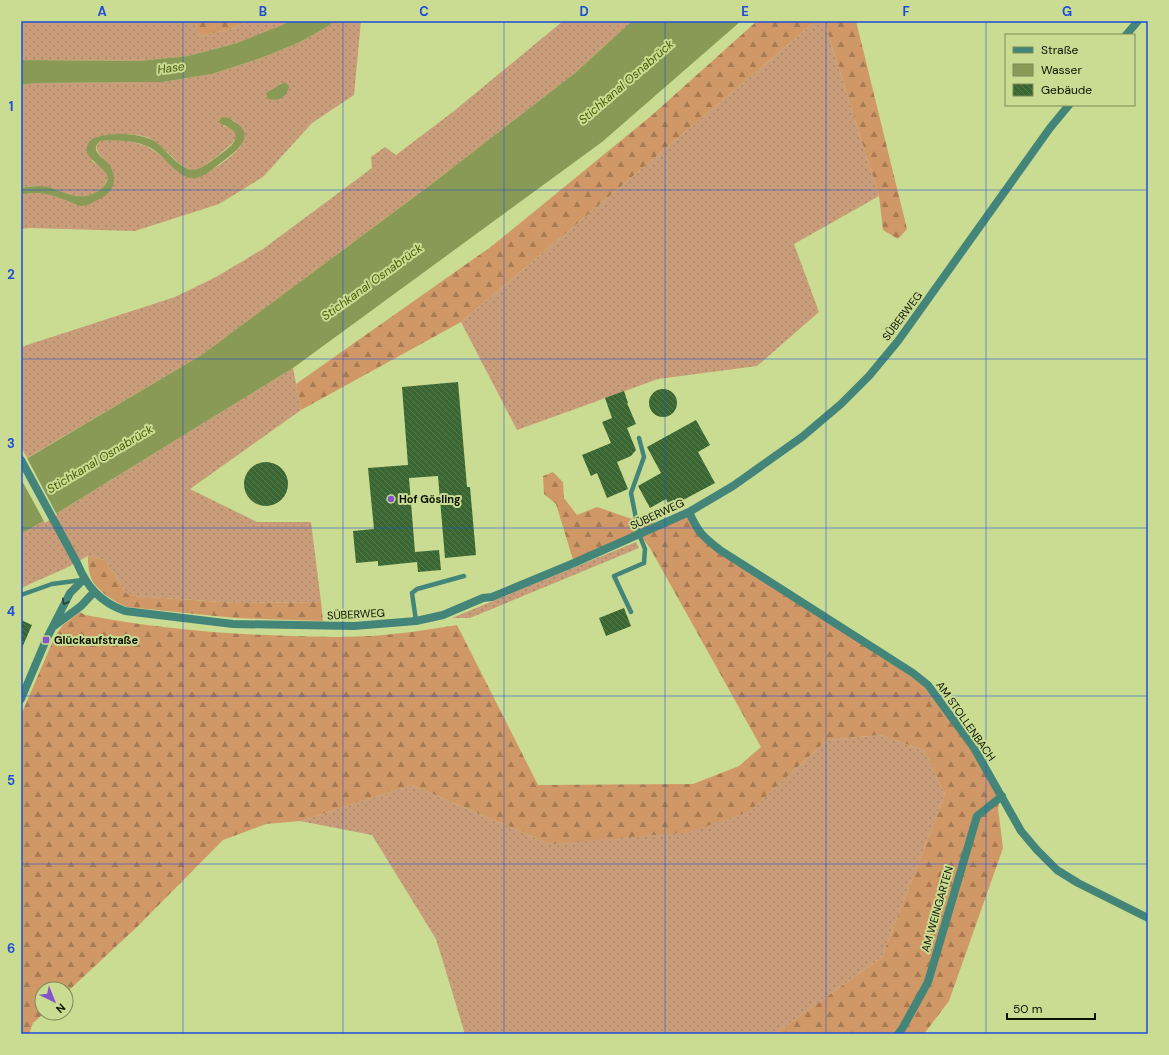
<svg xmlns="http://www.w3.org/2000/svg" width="1169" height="1055" font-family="'DM Sans',sans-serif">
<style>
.grass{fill:url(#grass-dots)}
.forest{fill:url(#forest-firs)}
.water{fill:#899a56}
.pier{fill:#c9dc92}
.building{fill:url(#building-back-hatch)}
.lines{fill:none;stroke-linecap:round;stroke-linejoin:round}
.lane{stroke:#44857a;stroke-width:4.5}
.street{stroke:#44857a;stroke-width:8}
.oneway{stroke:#223f31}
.grid{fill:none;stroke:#1d4ed8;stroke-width:1;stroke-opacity:0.55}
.poi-dot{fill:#8753cb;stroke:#c9dc92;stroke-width:1.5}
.labels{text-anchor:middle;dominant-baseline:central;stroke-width:4;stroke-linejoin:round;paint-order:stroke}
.street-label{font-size:11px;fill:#0b1000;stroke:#c9dc92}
.poi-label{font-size:11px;font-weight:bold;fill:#0b1000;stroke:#c9dc92;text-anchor:start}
.water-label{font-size:12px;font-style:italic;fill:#4a5909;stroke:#c9dc92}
.neatline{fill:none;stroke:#1d4ed8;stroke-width:1.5}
.grid-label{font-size:13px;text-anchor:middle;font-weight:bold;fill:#1d4ed8}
</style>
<defs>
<pattern id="grass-dots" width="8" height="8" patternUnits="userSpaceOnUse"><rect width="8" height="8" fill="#c99d79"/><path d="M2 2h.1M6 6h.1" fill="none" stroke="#ab8667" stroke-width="1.8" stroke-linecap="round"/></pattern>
<pattern id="forest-firs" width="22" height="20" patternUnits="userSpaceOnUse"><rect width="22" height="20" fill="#d19867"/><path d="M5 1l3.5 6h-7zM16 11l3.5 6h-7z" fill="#a87b52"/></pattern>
<pattern id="building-back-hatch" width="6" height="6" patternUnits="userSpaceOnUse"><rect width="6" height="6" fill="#396631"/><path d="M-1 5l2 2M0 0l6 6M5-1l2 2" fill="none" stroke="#587a51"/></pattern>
</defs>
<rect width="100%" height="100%" fill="#c9dc92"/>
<path class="grass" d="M21,21H202L196,23L200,36L231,29L250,21H290L279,27L237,43L188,56L139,61L21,60Z
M335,21H361L354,95L312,123L263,177L219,204L135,231L30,228L21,229V195C44,189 59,197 80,206L109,192L108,163C102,156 91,150 100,141C137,138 153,145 178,172L204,175C220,163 264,142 233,120L223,126C252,132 225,150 215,158C208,162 201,170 193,170C181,171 161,141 146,137C130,132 113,134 97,137L92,161C98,165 108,170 108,179C107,183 104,186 101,189C81,206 61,188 39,186C33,185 27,187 21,188V85L36,83L163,82L212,74L261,58L298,43L327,27Z
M563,21H632L575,73L429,186L203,354L27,458L21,447V347L175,297L216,277L263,249L372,168L371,157L385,147L396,155L454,111Z
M816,21H824L879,196L794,244L819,312L757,366L658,379L517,430L461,322Z
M293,368L301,410L190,489L257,522H311L321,602L237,603L134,596L126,593L105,560L88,556L66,568L21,588V534L49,518Z
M636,542L639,548L470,618H452Z
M880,735L924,750L945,794L882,957L775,1034H465L436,939L372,835L300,821L412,785L550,844L750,811L827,740Z"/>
<path class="forest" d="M202,21H250L231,29L200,36L196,23Z
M757,21H816L461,322L301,410L296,384L492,246L651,116Z
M824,21H856L907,229L898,239L883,230L879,196Z
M553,472L563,482L564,498L577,515L597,507L635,520L662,524L689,512L705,538L928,685L1002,796L998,808L1003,848L949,1001L924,1034H775L882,957L945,794L924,750L880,735L827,740L750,811L689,832L550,844L412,785L300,821L266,824L223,840L138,926L66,993V989H42V1013H44L33,1023L29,1034H21V715L55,636L63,625L80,612L85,615C153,628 221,634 290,636C325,637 359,638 393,634C415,632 436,628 457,625L538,785L693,784L739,766L761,747L650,548L640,535L574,563L556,504L544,494L543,476Z
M88,556L105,560L126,593L134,596L237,603L321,602L323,621L235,618L127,607C114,602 94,589 90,575C88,569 88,562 88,556Z"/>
<path class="water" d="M290,21H335L327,27L298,43L261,58L212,74L163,82L36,83L21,85V60L139,61L188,56L237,43L278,27Z
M632,21H741L602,142L293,368L49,518L21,534V462L203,354L429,186L575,73Z
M285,82L289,86C287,98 279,101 268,99L266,93Z
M226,117C261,133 240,149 219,164C212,170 203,178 193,178C178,178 166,158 154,150C139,140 117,140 100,141C98,143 95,146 96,149C96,154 105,159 108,163C117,174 116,190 103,197C96,201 88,206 80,206C59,198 44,189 21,195V188C30,186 39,185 48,187C68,193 85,205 104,186C120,169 79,162 88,144C90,140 93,138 97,137C113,132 142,133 156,142C166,150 174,162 186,168C190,171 196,170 200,168C207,165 230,148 233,143C242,129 226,128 219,122L221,118Z"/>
<path class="pier" d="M26,456L57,515L45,523L21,479V459Z"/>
<path class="building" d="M458,382L467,487H470L476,555L445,558L438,476L409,478L415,552L439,550L441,570L418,572L417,562L378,566V561L356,563L353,531L374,529L368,468L408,465L402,387Z
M649 403a14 14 0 1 1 28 0a14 14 0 1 1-28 0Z
M624,391L628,403H627L636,424L627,428L636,450L631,456L617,462L628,489L607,498L597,473L591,476L582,455L611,443L602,422L612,418L605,398Z
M696,420L710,445L698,452L715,483L670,507L666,499L650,508L638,486L661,473L647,447Z
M244 484a22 22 0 1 1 44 0a22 22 0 1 1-44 0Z
M624,608L631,626L606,636L599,618Z
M21,620L32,625L21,650Z"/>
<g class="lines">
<path class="lane" d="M21,595L52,584L82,580
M631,612L614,576L644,563L645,549L639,534L631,493L644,457L639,438
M416,621L412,593L417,589L464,576"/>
<path class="street" d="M1126,35L1138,21
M21,460L77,563C87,587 100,602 125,611L233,624L354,626L416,621L443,615L483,598L492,597L574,563L689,512L733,486L802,437L841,404L869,376L898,341L1050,128L1069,105
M689,512C698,532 702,536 720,550L913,673L928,685L974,748L1021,831L1037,850L1057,870L1078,883L1148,918
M54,626L81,606L94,592
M21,699L46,640L70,593L84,579
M898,1034L902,1029L928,982L977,816L1002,796"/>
</g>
<defs><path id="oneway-chevron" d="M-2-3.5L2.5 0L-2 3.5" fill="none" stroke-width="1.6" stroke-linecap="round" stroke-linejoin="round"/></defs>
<use class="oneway" href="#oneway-chevron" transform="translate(65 602) rotate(117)"/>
<path class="grid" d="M183,21V1034M343,21V1034M504,21V1034M665,21V1034M826,21V1034M986,21V1034M21,190H1148M21,359H1148M21,528H1148M21,696H1148M21,864H1148"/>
<g class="poi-dot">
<circle cx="391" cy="499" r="4"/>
<rect x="42" y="636" width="8" height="8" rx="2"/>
</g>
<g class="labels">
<g class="street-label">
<text transform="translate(902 316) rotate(-53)">SÜBERWEG</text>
<text transform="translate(657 514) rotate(-25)">SÜBERWEG</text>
<text transform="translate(356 614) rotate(-3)">SÜBERWEG</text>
<text transform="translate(966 721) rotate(55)">AM STOLLENBACH</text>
<text transform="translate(937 909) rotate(-74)">AM WEINGARTEN</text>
</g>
<g class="poi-label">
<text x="399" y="499">Hof Gösling</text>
<text x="54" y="640">Glückaufstraße</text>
</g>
<g class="water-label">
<text transform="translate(171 68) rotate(-8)">Hase</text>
<text transform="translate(626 82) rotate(-41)">Stichkanal Osnabrück</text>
<text transform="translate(372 282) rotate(-36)">Stichkanal Osnabrück</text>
<text transform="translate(100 459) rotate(-31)">Stichkanal Osnabrück</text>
</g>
</g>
<rect width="1169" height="1055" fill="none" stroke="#c9dc92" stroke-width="44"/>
<rect x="1005" y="34" width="130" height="72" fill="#c9dc92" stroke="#7d8a58"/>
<rect x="1013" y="47" width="20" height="6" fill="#44857a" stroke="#7d8a58"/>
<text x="1041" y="54" font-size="12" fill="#0b1000">Straße</text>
<rect x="1013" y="64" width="20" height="12" fill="#899a56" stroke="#7d8a58"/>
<text x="1041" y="74" font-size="12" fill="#0b1000">Wasser</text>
<rect x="1013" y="84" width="20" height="12" fill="url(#building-back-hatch)" stroke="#7d8a58"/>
<text x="1041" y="94" font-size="12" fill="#0b1000">Gebäude</text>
<g transform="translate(54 1001) rotate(137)"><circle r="19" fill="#c9dc92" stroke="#7d8a58"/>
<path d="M0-3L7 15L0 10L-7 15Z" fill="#8753cb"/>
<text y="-6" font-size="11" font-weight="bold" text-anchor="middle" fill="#0b1000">N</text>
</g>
<path d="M1007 1013v6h88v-6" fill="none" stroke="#0b1000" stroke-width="2"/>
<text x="1013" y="1013" font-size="12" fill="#0b1000" stroke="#c9dc92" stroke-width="3" paint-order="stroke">50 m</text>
<rect x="22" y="22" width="1125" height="1011" class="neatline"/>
<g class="grid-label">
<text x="102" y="16">A</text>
<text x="263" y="16">B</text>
<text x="424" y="16">C</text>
<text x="584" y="16">D</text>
<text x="745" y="16">E</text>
<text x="906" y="16">F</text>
<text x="1067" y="16">G</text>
<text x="11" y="111">1</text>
<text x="11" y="279">2</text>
<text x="11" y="448">3</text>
<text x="11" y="616">4</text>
<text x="11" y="785">5</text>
<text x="11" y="953">6</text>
</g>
</svg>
